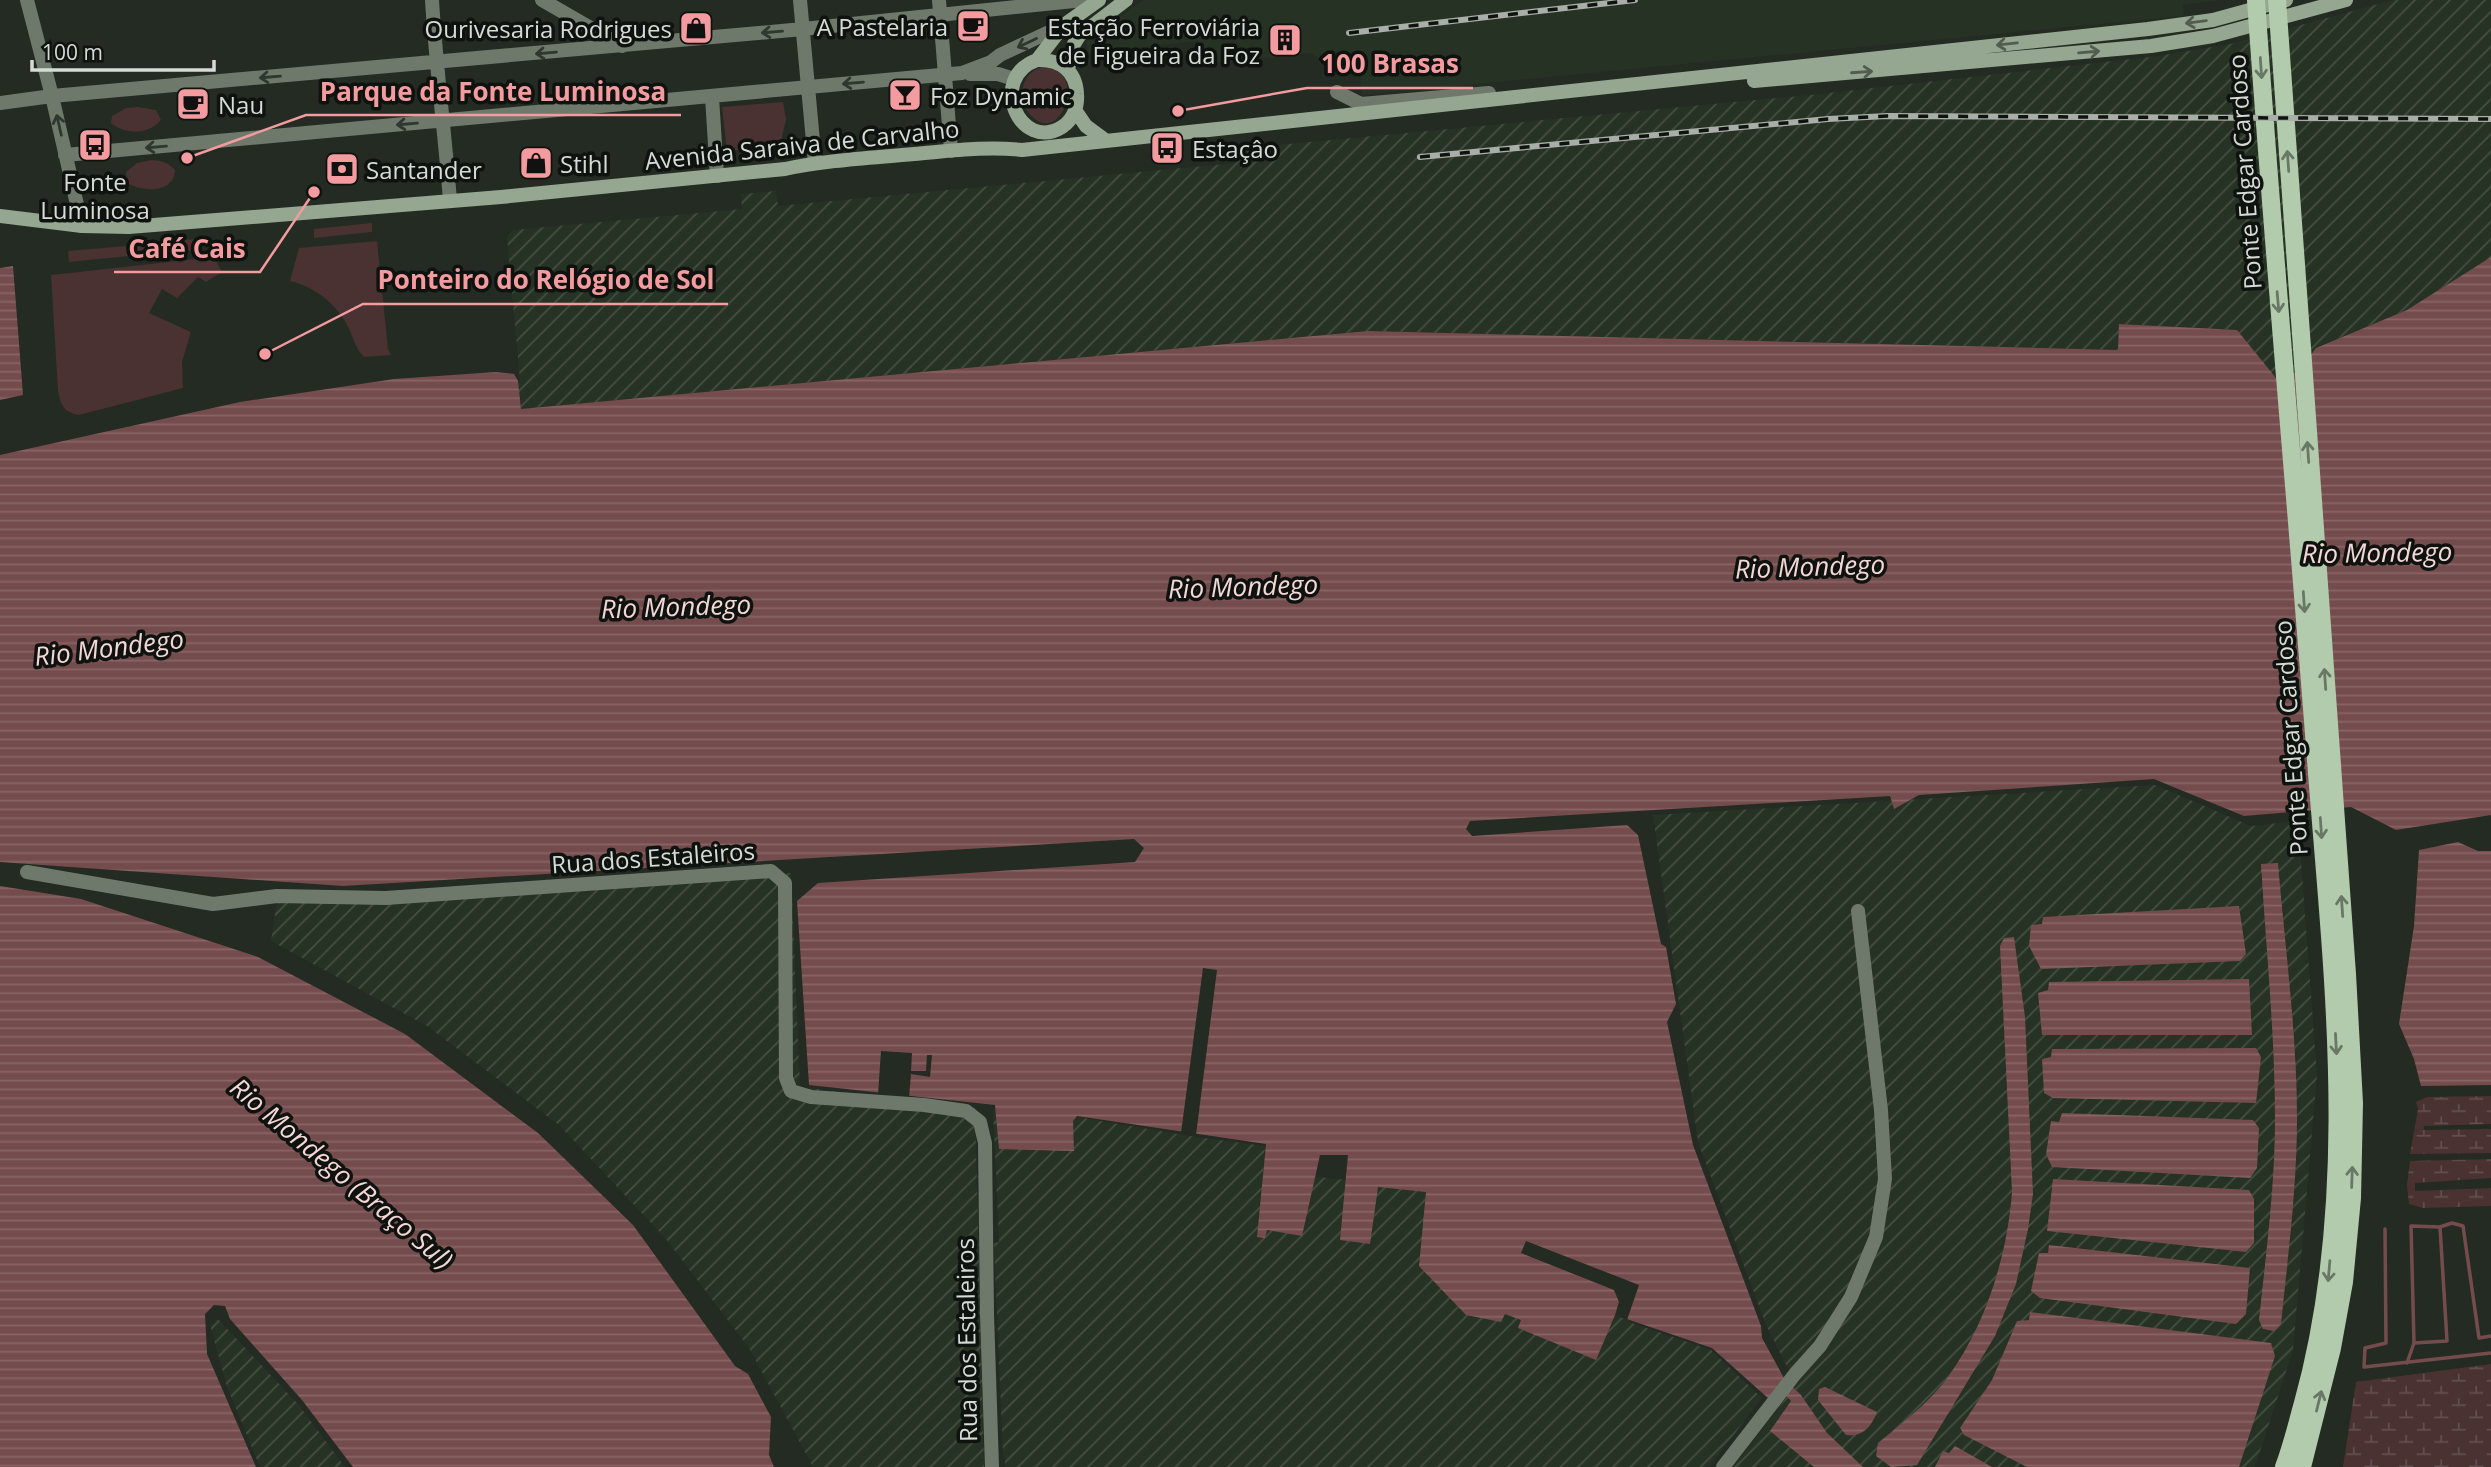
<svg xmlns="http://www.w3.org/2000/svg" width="2491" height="1467" font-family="'Open Sans',sans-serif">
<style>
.built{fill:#263223}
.industrial{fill:url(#industrial-furrows)}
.green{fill:#4a3132}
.wetland{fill:url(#wetland-marsh)}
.water{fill:url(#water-rules)}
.pier{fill:#242b22}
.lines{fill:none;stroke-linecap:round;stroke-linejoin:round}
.stream{stroke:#754c4d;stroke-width:3.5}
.street{stroke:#6e796b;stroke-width:14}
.secondary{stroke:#95a790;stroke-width:14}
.primary{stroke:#b3cbad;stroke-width:18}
.rail-casing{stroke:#a9aea8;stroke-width:6}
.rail{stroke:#0f130f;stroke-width:3.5;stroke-dasharray:10;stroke-linecap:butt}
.oneway{stroke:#525d50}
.oneway2{stroke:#30372f}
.oneway3{stroke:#697866}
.labels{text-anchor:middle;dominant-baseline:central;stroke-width:7;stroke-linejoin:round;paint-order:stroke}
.poi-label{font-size:24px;fill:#d6dbd5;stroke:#0f130f;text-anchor:start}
.street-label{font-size:24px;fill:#d6dbd5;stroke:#0f130f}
.water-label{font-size:26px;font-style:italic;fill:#f6d7d7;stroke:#0f130f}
.leader{fill:none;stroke:#f49b9f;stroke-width:2.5}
.callout-dot{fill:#f49b9f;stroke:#0f130f;stroke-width:2.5}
.callout-label{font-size:26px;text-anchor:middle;font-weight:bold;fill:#f49b9f;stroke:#0f130f;stroke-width:7;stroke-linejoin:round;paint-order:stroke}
</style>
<defs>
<pattern id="industrial-furrows" width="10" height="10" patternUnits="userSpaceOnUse" patternTransform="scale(1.75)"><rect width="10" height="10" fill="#263223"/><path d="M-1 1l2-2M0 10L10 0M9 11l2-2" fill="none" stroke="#454f42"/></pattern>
<pattern id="wetland-marsh" width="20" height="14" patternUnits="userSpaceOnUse" patternTransform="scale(1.75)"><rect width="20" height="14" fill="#4a3132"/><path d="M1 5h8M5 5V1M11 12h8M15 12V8" fill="none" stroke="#634e4f"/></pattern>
<pattern id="water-rules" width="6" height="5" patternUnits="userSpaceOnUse" patternTransform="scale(1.75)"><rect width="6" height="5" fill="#754c4d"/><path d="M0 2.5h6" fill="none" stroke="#886566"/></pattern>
</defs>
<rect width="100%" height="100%" fill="#242b22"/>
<path class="built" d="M1143,0H2222L2183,5L2184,16L1362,95L1358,66L1335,68L1310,53L1201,65L1198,41L1087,53V41Z"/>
<path class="industrial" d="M2393,0H2491V257L2407,310L2317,347L2298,372L2276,378L2236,330L2119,324V350L1368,331L521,409L518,381L520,380L507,238L509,233L514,230L742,209L741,194L776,191L778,206L1236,163L1235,149L1810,95L2158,56L2230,44Z
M2155,785L2251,826L2298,821L2317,1075L2293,1350L2255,1467H1733L1800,1380L1786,1365L1766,1325L1698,1142L1653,815Z
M791,873L800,1087L975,1108L984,1467H813L749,1348L666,1239L559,1125L427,1026L271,941L277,900L386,904Z
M993,1110L1077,1117L1196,1137L1265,1146L1263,1171L1429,1189L1652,1260L1629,1322L1711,1350L1762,1398L1709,1467H1005V1456H1003L994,1243L999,1242Z
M218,1319L298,1404L345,1467H260L227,1387L210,1325Z"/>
<path class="green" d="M1039,68C1092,63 1061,153 1029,113C1017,98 1021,75 1039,68Z
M783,102L786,119L780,147L727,151L722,107Z
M138,107L156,110L161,120C148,135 126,135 111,123L112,116L126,108Z
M152,160C162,161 168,162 175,170C174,194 142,192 127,183L126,172L137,163Z
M372,223V232L314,238V229Z
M195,239L197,250L137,256L136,245Z
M377,241L388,349L391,355L364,357C354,347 353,335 346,323C334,302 313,286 290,281L299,248Z
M126,246L128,256L69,262L68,251Z
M214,257L222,272L206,282L198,277L177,298L162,289L149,313L191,332L182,362L183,388L79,415C63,412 61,405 58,391L51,275Z"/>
<path class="wetland" d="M2491,1096V1124L2424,1126L2423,1130L2491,1129V1153L2410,1154L2418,1109L2416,1102L2427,1097Z
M2491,1159V1178L2415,1183V1191L2491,1188V1206L2423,1208L2409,1204L2407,1185L2410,1161Z
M2491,1364V1467H2343L2356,1382Z"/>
<path class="water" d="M2491,257V815L2396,830L2351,807L2244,816L2154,779L1919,795L1894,809L1890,796L1470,821L1466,829L1472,836L1627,825L1638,835L1661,944L1666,947L1676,1004L1667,1022L1693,1145L1761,1326L1762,1338L1785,1380L1801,1395L1827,1433L1863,1467H1814L1770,1431L1791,1401L1779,1388L1769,1399L1712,1348L1615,1315L1596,1360L1518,1328L1521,1320L1505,1314L1501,1322L1466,1315L1419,1266L1426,1192L1378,1187L1370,1244L1340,1240L1348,1155H1320L1302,1236L1267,1230L1265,1238L1257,1237L1266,1144L1077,1116L1073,1121L1074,1151L999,1149L995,1105L809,1085L797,901L818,883L1135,862L1144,848L1134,839L343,886L0,862V455L240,402L394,379L496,372L514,374L518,381L521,409L1368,331L2118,350L2119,324L2237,330L2276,378L2298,372L2316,348L2407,310Z
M13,266L23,395L0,400V268Z
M2458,842L2478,851H2491V1085L2421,1086L2414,1059L2399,1024L2414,926L2419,850Z
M2278,863C2285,948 2297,1033 2297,1118C2297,1187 2288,1256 2281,1324L2274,1331L2263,1329L2259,1320C2266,1254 2275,1186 2275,1119C2275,1034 2266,949 2261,864Z
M0,886L81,899L258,957L405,1034L538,1133L633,1225L735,1366L748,1374L771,1417L769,1455L774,1467H353L302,1400L230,1319L225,1306L214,1305L205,1314L207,1354L256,1467H0Z
M2239,906L2246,954L2240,961L2041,969L2029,946L2031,925L2042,924L2043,917Z
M2014,937L2025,1017L2033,1194L2028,1229L2016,1284L1995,1336L1917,1465L1891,1467L1876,1456L1878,1443C1901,1424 1931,1401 1948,1377C1986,1324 2007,1257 2012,1192L2000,946L2004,938Z
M2249,979L2252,1035H2042L2038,993L2048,990L2049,982Z
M2256,1048L2261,1057L2256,1103L2053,1098L2044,1093L2042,1059L2051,1057L2052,1049Z
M2062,1113L2253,1120L2259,1128L2257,1168L2250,1178L2052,1167L2046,1154L2051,1121L2059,1122Z
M2053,1179L2249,1190L2254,1199V1243L2246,1252L2047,1231Z
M2049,1245L2250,1268L2246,1314L2236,1324L2040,1298L2031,1291L2039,1253H2048Z
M2030,1312L2271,1343L2275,1356L2239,1467H2027L1964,1435L1960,1428L1992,1380L2017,1321L2029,1320Z
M1825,1387L1877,1412C1871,1427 1863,1437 1846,1435L1818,1400L1819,1389Z
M1955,1446L1992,1467H1935L1943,1451L1949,1453Z"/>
<path class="pier" d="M1203,968L1217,970L1196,1135L1181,1133Z
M881,1051L912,1053L911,1071H926L927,1055H932L930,1077L911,1074L909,1097L878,1095Z
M1526,1241L1639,1285L1627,1320L1615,1315L1619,1302L1614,1290L1521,1253Z"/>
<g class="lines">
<path class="stream" d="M2385,1229L2386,1343L2365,1348L2364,1367L2491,1353
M2414,1343L2447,1341L2440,1227L2452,1223L2463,1226L2479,1338L2491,1336
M2407,1363L2414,1343L2411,1226L2440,1227"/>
<path class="street" d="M27,0L52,96L82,226
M432,0C436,67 445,134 450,201
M542,0L622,46
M800,0L815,163
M939,0L951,151
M970,74H998L1014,79
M1337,92L1361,104L1489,93
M712,97L717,176
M0,103L52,96L803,29L1084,0
M65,155L962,73L991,62L1000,55L1064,25
M27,872L213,904L277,896L386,898L771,871L785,883L786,1078L791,1091L811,1097L924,1105L966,1111L980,1122L985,1143L987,1314L992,1467
M1723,1467L1795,1374L1820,1346L1851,1297L1876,1237L1885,1179L1881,1110L1858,911"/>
<path class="secondary" d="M1037,60C1060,59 1076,71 1077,94C1078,107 1073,120 1062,127C1020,153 987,78 1037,60Z
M1037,60L1064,25L1099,0
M1068,69L1074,44L1079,36L1126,0
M1754,81L2151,46L2213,36L2346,0
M1075,110L1086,126L1105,140
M0,216L82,226L129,227L501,197L785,169C827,160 871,158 914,154C950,151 986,146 1022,150L2148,29L2213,20L2286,0"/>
<path class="primary" d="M2256,0C2273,249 2296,498 2315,747C2331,964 2362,1190 2303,1403C2297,1424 2292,1446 2284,1467
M2277,0L2347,974L2354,1103L2352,1198L2344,1282L2332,1348L2302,1467"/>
<defs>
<path id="rail" d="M1349,33L1635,0
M1420,157L1828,119L1887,116L2491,119"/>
</defs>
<use href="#rail" class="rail-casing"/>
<use href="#rail" class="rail"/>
</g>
<defs><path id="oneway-shaft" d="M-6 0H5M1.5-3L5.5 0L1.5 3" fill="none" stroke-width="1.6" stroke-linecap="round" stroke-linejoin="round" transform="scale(1.75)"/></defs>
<g class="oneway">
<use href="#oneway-shaft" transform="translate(2196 22) rotate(172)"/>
<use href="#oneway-shaft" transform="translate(2007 44) rotate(174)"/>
<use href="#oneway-shaft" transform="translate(2089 52) rotate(-5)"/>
<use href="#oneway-shaft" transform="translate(1862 72) rotate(-4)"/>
</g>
<g class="oneway2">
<use href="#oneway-shaft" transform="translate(772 32) rotate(175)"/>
<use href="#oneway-shaft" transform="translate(1027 43) rotate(155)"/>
<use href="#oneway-shaft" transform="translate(546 53) rotate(175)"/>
<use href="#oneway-shaft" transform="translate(270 77) rotate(175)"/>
<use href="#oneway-shaft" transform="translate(853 83) rotate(175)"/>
<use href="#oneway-shaft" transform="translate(407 124) rotate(175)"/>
<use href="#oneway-shaft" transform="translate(59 125) rotate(-103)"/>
<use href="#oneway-shaft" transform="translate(156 147) rotate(175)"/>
</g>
<g class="oneway3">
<use href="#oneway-shaft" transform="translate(2261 68) rotate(86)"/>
<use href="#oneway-shaft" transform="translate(2288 161) rotate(-94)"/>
<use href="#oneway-shaft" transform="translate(2278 302) rotate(85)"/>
<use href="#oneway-shaft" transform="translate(2308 452) rotate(-94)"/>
<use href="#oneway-shaft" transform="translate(2304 602) rotate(86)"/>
<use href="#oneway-shaft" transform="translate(2325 679) rotate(-94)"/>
<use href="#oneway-shaft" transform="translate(2321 828) rotate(86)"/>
<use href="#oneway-shaft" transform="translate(2342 906) rotate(-94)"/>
<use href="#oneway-shaft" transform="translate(2336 1044) rotate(87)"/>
<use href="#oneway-shaft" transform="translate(2352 1177) rotate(-88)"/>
<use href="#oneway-shaft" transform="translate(2329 1271) rotate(95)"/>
<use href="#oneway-shaft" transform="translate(2319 1401) rotate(-76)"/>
</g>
<defs>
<symbol id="cafe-square" viewBox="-11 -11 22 22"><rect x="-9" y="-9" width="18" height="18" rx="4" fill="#f49b9f" stroke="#0f130f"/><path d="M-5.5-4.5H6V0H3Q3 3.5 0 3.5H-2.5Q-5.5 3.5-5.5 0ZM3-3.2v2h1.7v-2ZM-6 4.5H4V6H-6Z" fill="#111"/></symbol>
<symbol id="shop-square" viewBox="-11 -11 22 22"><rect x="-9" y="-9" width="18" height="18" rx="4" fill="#f49b9f" stroke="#0f130f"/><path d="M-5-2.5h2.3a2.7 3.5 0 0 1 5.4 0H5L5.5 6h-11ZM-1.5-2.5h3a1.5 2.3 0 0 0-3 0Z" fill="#111"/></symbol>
<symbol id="building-square" viewBox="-11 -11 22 22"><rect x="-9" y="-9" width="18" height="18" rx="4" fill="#f49b9f" stroke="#0f130f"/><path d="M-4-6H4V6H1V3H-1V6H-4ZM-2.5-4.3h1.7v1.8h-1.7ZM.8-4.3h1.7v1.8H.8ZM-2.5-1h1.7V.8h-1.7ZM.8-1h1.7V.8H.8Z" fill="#111"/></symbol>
<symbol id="bar-square" viewBox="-11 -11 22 22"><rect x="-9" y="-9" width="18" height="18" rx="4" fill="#f49b9f" stroke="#0f130f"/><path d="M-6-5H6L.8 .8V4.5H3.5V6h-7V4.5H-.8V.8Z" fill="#111"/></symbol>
<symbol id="bus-square" viewBox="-11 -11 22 22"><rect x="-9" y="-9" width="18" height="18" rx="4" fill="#f49b9f" stroke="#0f130f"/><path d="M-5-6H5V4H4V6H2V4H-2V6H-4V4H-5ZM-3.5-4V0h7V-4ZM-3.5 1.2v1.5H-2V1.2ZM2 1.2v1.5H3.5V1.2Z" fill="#111"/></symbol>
<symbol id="bank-square" viewBox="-11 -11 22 22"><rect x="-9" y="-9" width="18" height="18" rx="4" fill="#f49b9f" stroke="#0f130f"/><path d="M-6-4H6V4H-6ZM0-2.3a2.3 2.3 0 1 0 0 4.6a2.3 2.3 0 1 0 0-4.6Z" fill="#111"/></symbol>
</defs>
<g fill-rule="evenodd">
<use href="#cafe-square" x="954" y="7" width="38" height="38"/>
<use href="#shop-square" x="677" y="9" width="38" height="38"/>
<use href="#building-square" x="1266" y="21" width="38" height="38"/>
<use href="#bar-square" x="886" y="76" width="38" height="38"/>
<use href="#cafe-square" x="174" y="85" width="38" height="38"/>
<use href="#bus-square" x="76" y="126" width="38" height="38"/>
<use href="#bus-square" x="1148" y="129" width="38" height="38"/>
<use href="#shop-square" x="517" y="144" width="38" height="38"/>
<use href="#bank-square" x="323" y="150" width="38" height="38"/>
</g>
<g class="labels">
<g class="poi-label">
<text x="948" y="26" text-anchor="end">A Pastelaria</text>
<text x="1260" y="26" text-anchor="end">Estação Ferroviária<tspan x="1260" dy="28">de Figueira da Foz</tspan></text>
<text x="672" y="28" text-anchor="end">Ourivesaria Rodrigues</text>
<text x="930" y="95">Foz Dynamic</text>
<text x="218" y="104">Nau</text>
<text x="1192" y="148">Estaçâo</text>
<text x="560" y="163">Stihl</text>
<text x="366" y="169">Santander</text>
<text x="95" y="181" text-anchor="middle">Fonte<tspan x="95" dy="28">Luminosa</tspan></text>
</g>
<g class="street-label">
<text transform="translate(802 144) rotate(-6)">Avenida Saraiva de Carvalho</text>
<text transform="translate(2244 172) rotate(-94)">Ponte Edgar Cardoso</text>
<text transform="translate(2290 738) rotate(-94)">Ponte Edgar Cardoso</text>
<text transform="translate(653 857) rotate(-4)">Rua dos Estaleiros</text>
<text transform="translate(966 1340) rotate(-91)">Rua dos Estaleiros</text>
</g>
<g class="water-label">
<text transform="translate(2377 552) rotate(-1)">Rio Mondego</text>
<text transform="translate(1810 566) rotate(-2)">Rio Mondego</text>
<text transform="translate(1243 586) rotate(-2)">Rio Mondego</text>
<text transform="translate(676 606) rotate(-2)">Rio Mondego</text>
<text transform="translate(109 647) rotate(-7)">Rio Mondego</text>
<text transform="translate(342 1173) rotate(40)">Rio Mondego (Braço Sul)</text>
</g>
</g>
<path class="leader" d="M1178 111L1307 88H1473M187 158L306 115H681M314 192L260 272H114M265 354L363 304H728"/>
<g class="callout-dot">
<circle cx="1178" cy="111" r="7"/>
<circle cx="187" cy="158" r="7"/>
<circle cx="314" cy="192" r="7"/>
<circle cx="265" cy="354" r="7"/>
</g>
<g class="callout-label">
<text x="1390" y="73">100 Brasas</text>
<text x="493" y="101">Parque da Fonte Luminosa</text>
<text x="187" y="258">Café Cais</text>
<text x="546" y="289">Ponteiro do Relógio de Sol</text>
</g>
<path d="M32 60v10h182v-10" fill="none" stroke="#d6dbd5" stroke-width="3.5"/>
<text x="42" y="60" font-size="21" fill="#d6dbd5" stroke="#0f130f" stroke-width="5" paint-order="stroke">100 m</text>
</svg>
